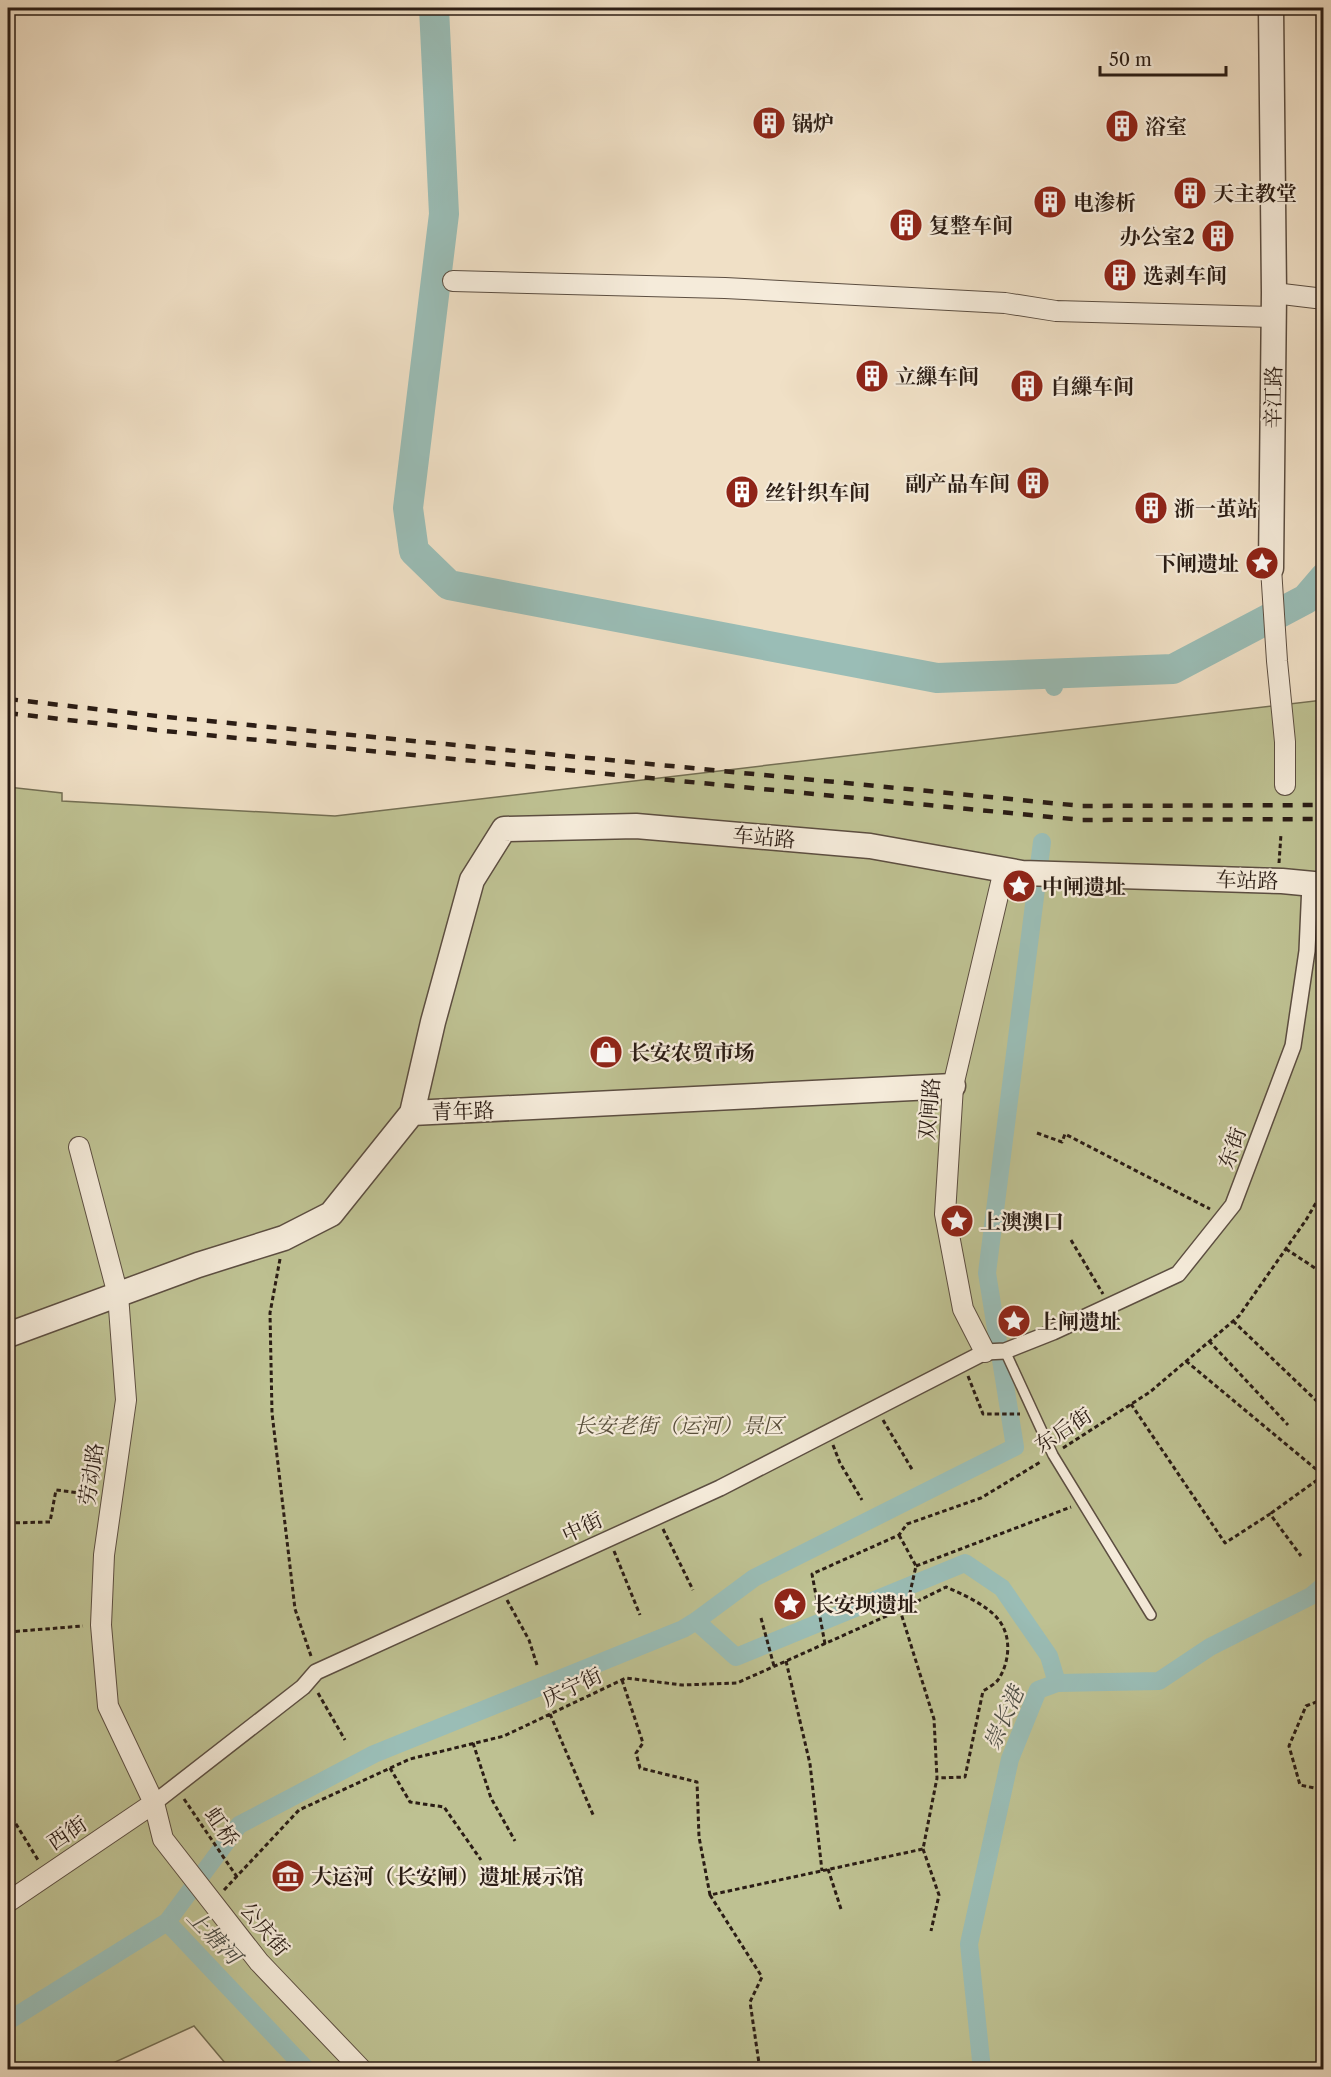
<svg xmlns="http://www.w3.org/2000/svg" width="1331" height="2077" font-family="'Libre Caslon Text','Noto Serif SC',serif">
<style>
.green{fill:#bec192;stroke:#746f54;stroke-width:1.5}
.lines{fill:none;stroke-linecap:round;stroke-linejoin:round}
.canal{stroke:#9abdb6;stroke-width:18}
.river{stroke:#9abdb6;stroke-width:30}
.service-casing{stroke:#5c4e41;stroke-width:12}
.pedestrian-casing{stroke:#5c4e41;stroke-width:18}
.minor-casing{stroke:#5c4e41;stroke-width:22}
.tertiary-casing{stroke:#5c4e41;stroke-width:27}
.path{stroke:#2b1d15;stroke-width:3;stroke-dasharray:4.5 3;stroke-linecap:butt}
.service{stroke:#f5ebda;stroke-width:9}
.pedestrian{stroke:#f5ebda;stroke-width:15}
.minor{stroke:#f5ebda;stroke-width:20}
.tertiary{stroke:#f5ebda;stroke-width:24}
.rail{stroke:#2b1d15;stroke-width:4.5;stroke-dasharray:10 10;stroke-linecap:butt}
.labels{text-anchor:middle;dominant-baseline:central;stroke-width:4.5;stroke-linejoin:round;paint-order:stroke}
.poi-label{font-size:21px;font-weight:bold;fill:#2b1d15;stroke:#f5ebda;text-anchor:start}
.street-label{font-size:21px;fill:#2b1d15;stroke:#f5ebda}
.park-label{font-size:21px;font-style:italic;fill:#574e3a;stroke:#f5ebda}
.water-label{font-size:22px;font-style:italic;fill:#4c4d45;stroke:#f5ebda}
</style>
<rect width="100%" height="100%" fill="#f0e0c6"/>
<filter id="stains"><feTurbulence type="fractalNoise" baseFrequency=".00333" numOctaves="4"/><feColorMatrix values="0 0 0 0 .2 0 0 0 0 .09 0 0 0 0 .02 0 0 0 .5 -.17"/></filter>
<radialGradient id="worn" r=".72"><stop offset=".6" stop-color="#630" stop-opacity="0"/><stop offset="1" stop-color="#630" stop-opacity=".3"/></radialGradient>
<path class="green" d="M1323,700V2069L231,2070L194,2026L100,2069L8,2070V787L62,793V801L335,816Z"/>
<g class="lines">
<path class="canal" d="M1054,687V673
M696,1621L736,1657L965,1563L1002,1588L1049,1656L1057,1683
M167,1922L239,1825L374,1754L683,1629L696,1621L754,1578L1015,1447L987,1273L1042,842
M8,2021L167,1922L307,2070
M982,2070L969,1944L1010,1759L1038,1690L1057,1683L1159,1681L1210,1647L1311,1596L1324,1585"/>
<path class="river" d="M434,8L444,214L408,508L414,551L449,585L937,678L1173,669L1306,599L1324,578"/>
<defs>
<path id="service" d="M1005,1351L1053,1455L1151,1615"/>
<path id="pedestrian" d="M154,1803L303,1687L316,1672L720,1488L985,1352L1005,1351L1053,1332L1178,1274L1233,1205L1293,1046L1307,951L1310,884"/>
<path id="minor" d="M453,281L725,288L1005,303L1056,311L1274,317
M1274,293L1324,299
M1271,568L1277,661L1285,742V785
M79,1147L118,1295L126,1400L104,1555L101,1625L108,1706L154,1803L163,1839L259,1962L362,2070
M985,1352L963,1309L945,1214L953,1086L1004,870
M8,1902L154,1803"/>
<path id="tertiary" d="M1271,568L1274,293L1271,8
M412,1113L953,1086
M8,1335L198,1265L284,1238L331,1214L412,1113L433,1022L472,880L504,829L636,826L870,846L1022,873L1282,881L1324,885"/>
</defs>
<use href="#service" class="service-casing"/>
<use href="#pedestrian" class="pedestrian-casing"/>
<use href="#minor" class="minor-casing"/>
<use href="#tertiary" class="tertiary-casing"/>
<path class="path" d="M1279,863L1281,834
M1037,1133L1062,1142L1065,1134L1210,1209
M1071,1240L1103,1294
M1286,1249L1324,1274
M280,1259L270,1313L272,1413L295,1609L312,1659
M1233,1321L1324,1408
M1209,1341L1288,1425
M1186,1361L1323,1475H1324L1270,1514
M968,1376L983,1414H1020
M1131,1404L1225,1543L1270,1514L1301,1556
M883,1420L913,1471
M833,1445L840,1463L862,1500
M1063,1448L1150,1392L1239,1316L1306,1220L1324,1189
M8,1523L50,1522L56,1490L96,1495
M663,1529L693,1590
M899,1535L916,1566L907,1606
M614,1551L640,1615
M916,1566L1071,1507
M507,1600L529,1640L537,1665
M761,1618L774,1666
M8,1632L83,1626
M825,1644L812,1574L899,1535L907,1524L981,1498L1042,1461
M786,1661L810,1764L822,1871
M622,1680L643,1743L636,1753L640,1768L697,1782L699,1837L710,1895L923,1849L937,1778L934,1719L900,1610
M318,1693L345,1740
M1324,1699L1306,1706L1289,1746L1300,1785L1324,1790
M550,1714L594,1817
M473,1743L491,1798L515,1841
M390,1768L410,1802L444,1807L481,1860
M184,1799L237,1877
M8,1811L38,1860
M923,1849L939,1895L931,1931
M828,1869L841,1909
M224,1890L299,1810L410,1759L504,1736L626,1678L682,1685L737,1683L900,1610L946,1587C961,1593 988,1606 998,1619C1012,1636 1010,1662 998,1680C995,1684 988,1688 983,1691L965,1777L937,1778
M710,1895L762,1977L750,2002L760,2070"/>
<use href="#service" class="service"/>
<use href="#pedestrian" class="pedestrian"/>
<use href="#minor" class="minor"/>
<use href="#tertiary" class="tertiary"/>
<path class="rail" d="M8,699L157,716L1082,806L1324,805
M8,713L155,730L1082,820L1324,819"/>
</g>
<defs>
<symbol id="building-disc" viewBox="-11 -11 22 22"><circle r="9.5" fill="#8f2418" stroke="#f5ebda"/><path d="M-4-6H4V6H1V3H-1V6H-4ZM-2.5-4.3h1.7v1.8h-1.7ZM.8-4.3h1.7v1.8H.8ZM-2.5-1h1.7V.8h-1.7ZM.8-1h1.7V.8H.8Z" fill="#fff"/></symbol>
<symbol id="sight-disc" viewBox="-11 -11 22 22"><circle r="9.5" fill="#8f2418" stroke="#f5ebda"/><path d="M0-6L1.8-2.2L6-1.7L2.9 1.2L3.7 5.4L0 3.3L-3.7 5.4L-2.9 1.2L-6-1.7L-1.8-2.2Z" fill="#fff"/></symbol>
<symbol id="shop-disc" viewBox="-11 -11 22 22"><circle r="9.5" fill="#8f2418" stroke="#f5ebda"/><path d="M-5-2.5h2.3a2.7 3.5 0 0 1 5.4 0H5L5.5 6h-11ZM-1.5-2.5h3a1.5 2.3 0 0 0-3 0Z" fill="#fff"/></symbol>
<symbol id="museum-disc" viewBox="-11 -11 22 22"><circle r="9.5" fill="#8f2418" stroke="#f5ebda"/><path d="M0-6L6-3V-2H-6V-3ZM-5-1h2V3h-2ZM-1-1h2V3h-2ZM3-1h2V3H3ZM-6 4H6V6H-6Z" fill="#fff"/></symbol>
</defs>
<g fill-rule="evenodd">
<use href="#building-disc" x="750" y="104" width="38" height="38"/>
<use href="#building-disc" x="1103" y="107" width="38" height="38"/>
<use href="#building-disc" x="1171" y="174" width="38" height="38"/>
<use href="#building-disc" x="1031" y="183" width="38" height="38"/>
<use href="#building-disc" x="887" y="206" width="38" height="38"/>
<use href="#building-disc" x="1199" y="217" width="38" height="38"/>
<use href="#building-disc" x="1101" y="256" width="38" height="38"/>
<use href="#building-disc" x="853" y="357" width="38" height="38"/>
<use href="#building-disc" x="1008" y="367" width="38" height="38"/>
<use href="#building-disc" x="1014" y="464" width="38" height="38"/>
<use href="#building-disc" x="723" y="473" width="38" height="38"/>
<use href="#building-disc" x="1132" y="489" width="38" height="38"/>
<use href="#sight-disc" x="1243" y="544" width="38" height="38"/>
<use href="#sight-disc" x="1000" y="867" width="38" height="38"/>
<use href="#shop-disc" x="587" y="1033" width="38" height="38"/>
<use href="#sight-disc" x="938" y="1202" width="38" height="38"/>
<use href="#sight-disc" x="995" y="1302" width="38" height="38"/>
<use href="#sight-disc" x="771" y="1585" width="38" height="38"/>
<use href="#museum-disc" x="269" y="1857" width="38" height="38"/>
</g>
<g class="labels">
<g class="poi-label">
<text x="792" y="123">锅炉</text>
<text x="1145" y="126">浴室</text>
<text x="1213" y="193">天主教堂</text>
<text x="1073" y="202">电渗析</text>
<text x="929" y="225">复整车间</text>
<text x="1195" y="236" text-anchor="end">办公室2</text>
<text x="1143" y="275">选剥车间</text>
<text x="895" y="376">立繅车间</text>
<text x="1050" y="386">自繅车间</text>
<text x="1010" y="483" text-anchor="end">副产品车间</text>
<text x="765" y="492">丝针织车间</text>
<text x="1174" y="508">浙一茧站</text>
<text x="1239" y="563" text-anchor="end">下闸遗址</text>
<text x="1042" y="886">中闸遗址</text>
<text x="629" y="1052">长安农贸市场</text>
<text x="980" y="1221">上澳澳口</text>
<text x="1037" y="1321">上闸遗址</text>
<text x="813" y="1604">长安坝遗址</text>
<text x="311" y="1876">大运河（长安闸）遗址展示馆</text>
</g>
<g class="street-label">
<text transform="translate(1273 397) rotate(-89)">辛江路</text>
<text transform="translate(764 837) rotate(5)">车站路</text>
<text transform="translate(1247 880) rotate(2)">车站路</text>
<text transform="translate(929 1109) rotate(-85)">双闸路</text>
<text transform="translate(463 1111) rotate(-2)">青年路</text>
<text transform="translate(1232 1148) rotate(-70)">东街</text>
<text transform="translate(1063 1430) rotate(-33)">东后街</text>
<text transform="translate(91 1474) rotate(-82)">劳动路</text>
<text transform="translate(582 1527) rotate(-25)">中街</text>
<text transform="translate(572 1687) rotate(-25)">庆宁街</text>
<text transform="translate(222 1827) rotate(56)">虹桥</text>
<text transform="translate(67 1833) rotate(-34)">西街</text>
<text transform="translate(265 1929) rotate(50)">公庆街</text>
</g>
<g class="park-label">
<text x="679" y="1425">长安老街（运河）景区</text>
</g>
<g class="water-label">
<text transform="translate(1004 1718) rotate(-66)">崇长港</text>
<text transform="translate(214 1937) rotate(46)">上塘河</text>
</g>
</g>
<rect width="1331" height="2077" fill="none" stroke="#f0e0c6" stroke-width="30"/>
<rect x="9" y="9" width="1313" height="2059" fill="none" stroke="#2b1d15" stroke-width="3"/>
<rect x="15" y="15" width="1301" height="2047" fill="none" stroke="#2b1d15" stroke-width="1.5"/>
<path d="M1100 66v9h126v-9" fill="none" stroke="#2b1d15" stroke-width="3"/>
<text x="1109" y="66" font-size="18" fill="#2b1d15" stroke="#f5ebda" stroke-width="4.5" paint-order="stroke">50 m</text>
<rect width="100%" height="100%" filter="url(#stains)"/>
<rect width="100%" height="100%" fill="url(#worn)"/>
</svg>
